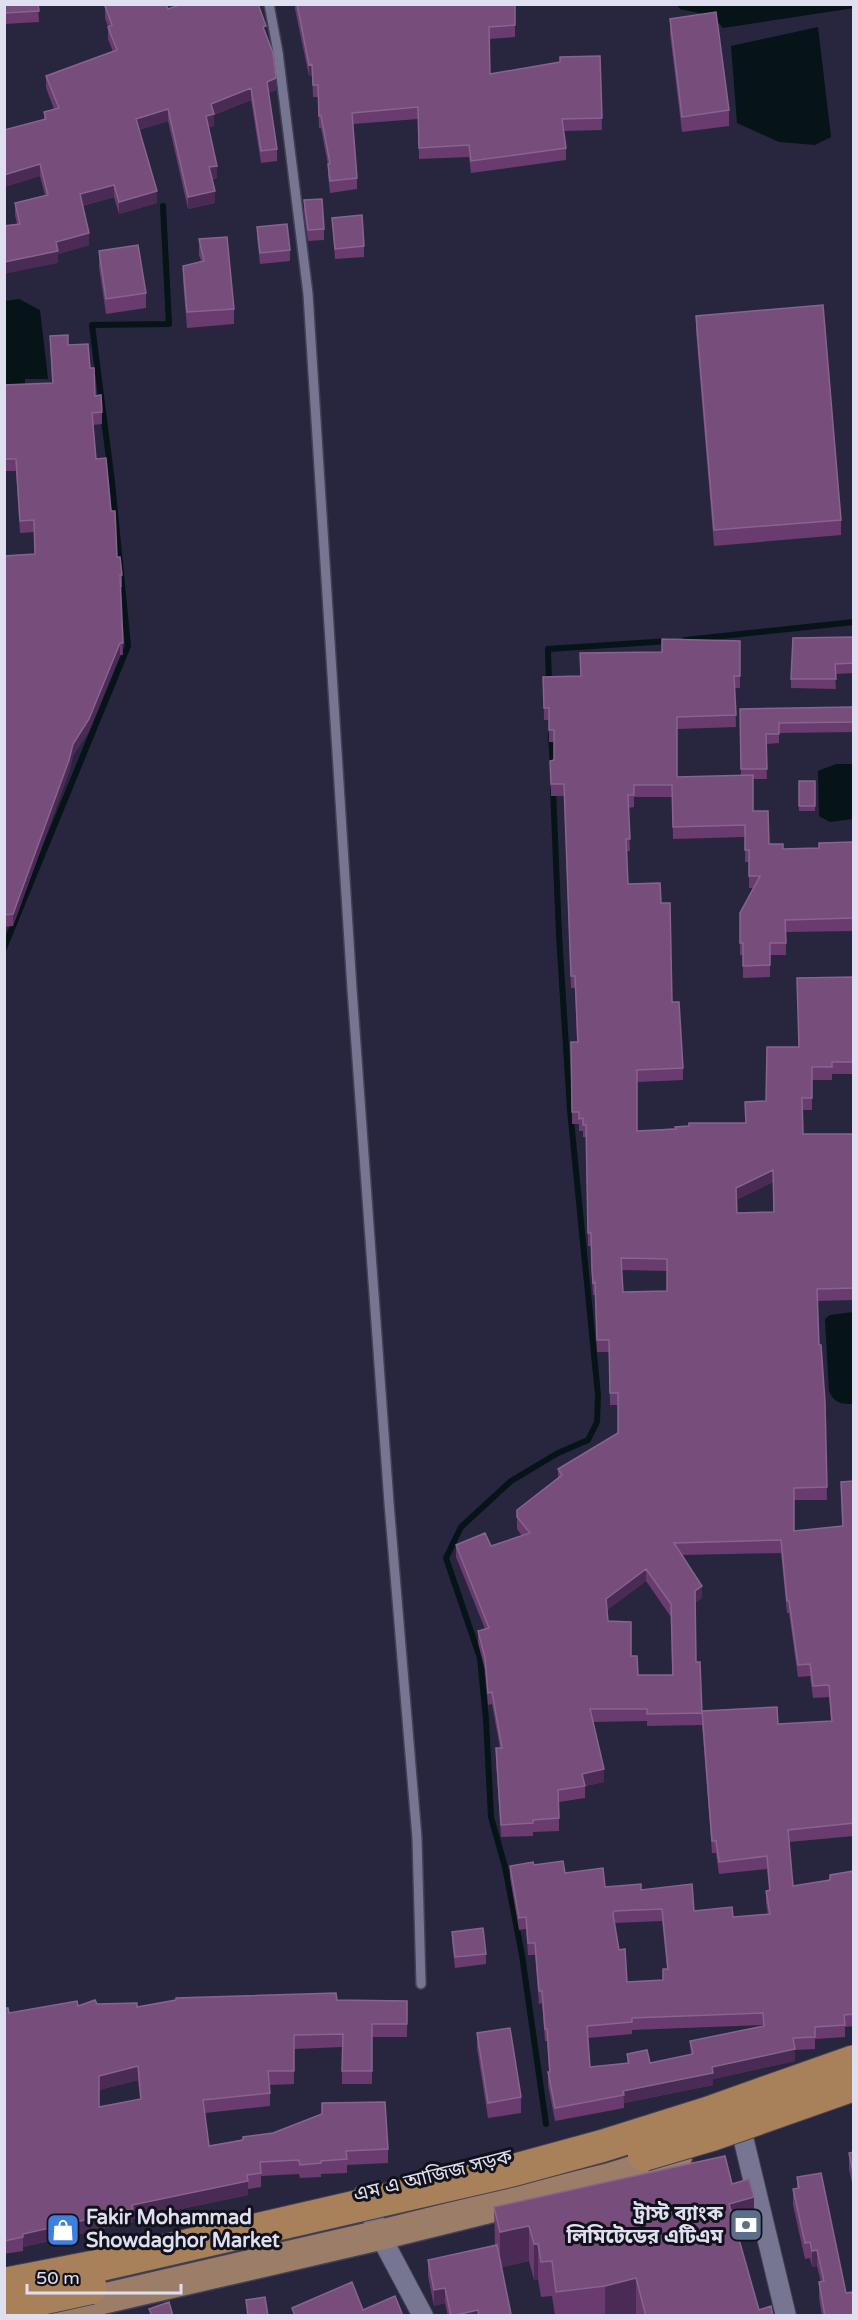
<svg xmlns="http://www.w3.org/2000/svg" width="858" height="2320" font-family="'Varela Round','Noto Sans Bengali',sans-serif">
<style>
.water{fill:#061317}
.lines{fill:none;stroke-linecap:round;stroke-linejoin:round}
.stream{stroke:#061317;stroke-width:6}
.service-casing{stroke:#434055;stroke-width:12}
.minor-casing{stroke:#434055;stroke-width:22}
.primary-casing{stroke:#434055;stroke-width:33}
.service{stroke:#777692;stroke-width:9}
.minor{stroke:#777692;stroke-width:20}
.primary{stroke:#9c7e68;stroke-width:30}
.trunk-bridge-casing{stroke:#434055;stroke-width:34;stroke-linecap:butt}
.trunk-bridge{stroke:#a8815a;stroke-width:32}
.wall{fill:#6a3b6e;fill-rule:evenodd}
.shaded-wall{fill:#4a2b55}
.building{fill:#774d7c;stroke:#87648e;stroke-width:1.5;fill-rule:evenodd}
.labels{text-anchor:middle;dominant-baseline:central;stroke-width:6;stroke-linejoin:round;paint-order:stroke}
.street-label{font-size:20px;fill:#e0dfef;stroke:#11111b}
.poi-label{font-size:20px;font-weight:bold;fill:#e0dfef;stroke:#11111b;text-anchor:end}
</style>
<rect width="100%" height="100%" fill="#28263e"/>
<path class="water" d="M853,4L854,8L723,28L712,16L680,9L677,5Z
M818,27L831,137L815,145L779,142L737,123L731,46Z
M19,299L40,310L48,379H25V394L5,395V301Z
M836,764H853V819L830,822L819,816L818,771Z
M853,1312V1404C841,1404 834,1403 829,1391L825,1319L830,1315Z"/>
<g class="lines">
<path class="stream" d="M685,640L854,622
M549,683L548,649L669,641
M551,735L553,767
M4,948L128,646L112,482L92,325L169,324L163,206
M546,2124L522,1955L505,1867L491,1817L486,1719L480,1658L446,1558L461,1527L511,1481L558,1453L588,1440L597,1422L598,1395L570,1110L559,935L553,789"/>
<defs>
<path id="service" d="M269,4L278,52L308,294L352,989L389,1503L417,1838L421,1984"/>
<path id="minor" d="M743,2137L786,2316
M363,2195L380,2235L423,2316"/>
<path id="primary" d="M63,2308L380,2235L610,2178L677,2157"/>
</defs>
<use href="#service" class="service-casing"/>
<use href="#minor" class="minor-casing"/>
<use href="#primary" class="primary-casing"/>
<use href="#service" class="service"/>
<use href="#minor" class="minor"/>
<use href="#primary" class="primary"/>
<defs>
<path id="trunk-bridge" d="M644,2155L712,2135L854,2085
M4,2284L97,2266L510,2171L602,2146L707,2113L854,2061
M4,2307L91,2288"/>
</defs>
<use href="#trunk-bridge" class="trunk-bridge-casing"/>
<use href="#trunk-bridge" class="trunk-bridge"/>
</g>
<path class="wall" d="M4,4H38L39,22L4,24Z
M295,4H515V37L489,39L490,74L600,56L602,130L564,131L566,148V160L471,173L469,157L419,159L418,119L353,124L357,178V189L330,193L328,175V165L321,128H319L318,97H313L312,75L309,76L295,9Z
M105,6L168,9L266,35L276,90L268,93L277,149V161L261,163L251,100L214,115V126L208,127L217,178L212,179L215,203L188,209L168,121L139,130L157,203L119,214L114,197L82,206L89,245L58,254V263L17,224L15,215V203L45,195L40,176L4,187V130L44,120V112L54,109L46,88V76L113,52L108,39V27L105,18Z
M670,19L729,110V126L682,132L670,34Z
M304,200L324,229V240L308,241L304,211Z
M332,218L364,246V257L335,259Z
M257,227L290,250V261L260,264L257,237Z
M199,239L234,309V324L187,328L183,281V266L201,261L199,255Z
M99,251L146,293V308L106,314L99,267Z
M696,316L841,520V535L714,546L696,331Z
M50,336L68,345L90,368L95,396L102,412V424L93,425L96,459L111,511L117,557L122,575V587H120L123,655H120L89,731L73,756L69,772L13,926L4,927V556L35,554L34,532L20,533L16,471H4V385L52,383Z
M854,637V673L835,674L836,689L791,688V679Z
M740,641V688H735L736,727L677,729V777L741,775L740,709L854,707V732L779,733V743L766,744L767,779H753V811L769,844L783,849L819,848L854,842V931L786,932V955H770V977L743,978V955H740V913L754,888H749V862H745V837L673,839L672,797H634V807L628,808L630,851H627L628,884L661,903L672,1002L683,1068V1080L637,1082V1131L745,1123L766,1101L799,1047L854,977V1074H832V1080H812V1110H803V1134H853L854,1300L817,1301L819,1345L825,1402L827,1500H794V1531L842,1526L841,1482L854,1481V1836L789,1842L793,1886L830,1880V1875L854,1871V2026L845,2027V2037L815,2039V2049L795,2050V2061L713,2079V2085L624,2103V2108L555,2121L548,2085V2072H549L547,2041H545L542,2003L539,2004L535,1955H528L526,1929L519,1930L510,1878V1866L534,1865L605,1887L641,1890L694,1911L733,1917L768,1915L766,1903V1891L769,1890L767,1869L719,1874L716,1853H712L702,1723V1711L778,1724L831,1721L829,1697L813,1698L810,1676L798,1677L789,1613H787L781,1553L682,1555L702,1598L695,1603L696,1662H700L702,1725L647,1726V1721L593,1722L604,1782L585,1786V1798L559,1802V1831L533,1832V1836L501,1837L496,1760V1748H500L492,1704L488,1705L485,1670L478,1643V1631L485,1629L456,1557V1545L491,1546L522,1536L517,1529V1510L558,1478V1469L618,1433V1405H610L609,1352H597L595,1295H593L592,1281L591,1246H588L586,1137H583V1131H579V1124H572L571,1042H577L575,988H571L564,796H551L550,761L554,760V742H549V720H544L543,677L581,676L662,652ZM773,1182V1212L737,1213L736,1200ZM622,1270L667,1271V1291L623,1292ZM646,1581L671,1617L672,1675H638L631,1656L608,1621L607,1610ZM662,1921L667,1969L663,1980L627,1982L619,1950L614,1923ZM763,2025V2026L690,2041L691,2055L650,2063L627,2054V2063L590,2067L588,2038L632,2034V2030Z
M799,781H815V811H799Z
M452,1932L486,1954V1964L455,1968L452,1942Z
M337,2000L407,2001V2037H372V2084H342V2047L294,2049V2084L270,2085V2106L205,2113L209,2146L273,2133L322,2115V2103L388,2149V2163L347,2165V2173L321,2174V2177L300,2178L299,2174L261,2176V2187L248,2189V2195L133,2219V2222L23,2247V2251L4,2254V2008L9,2013L97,2004L137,2007ZM138,2080L140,2099L99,2107V2090Z
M477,2033L521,2097V2113L488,2118L477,2048Z
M852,2141H854V2192L849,2169V2153H852Z
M797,2177L846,2293L854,2316H822L819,2298V2282H821L817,2266L812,2267L810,2258L805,2259L793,2205V2189H797Z
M732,2184L754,2233L738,2237L759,2310L773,2316H636V2314L630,2316H555L552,2296L541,2297L538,2279L534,2280L529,2261L501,2267L511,2316H448L445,2303L434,2306L428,2276V2260L495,2245L494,2207Z"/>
<path class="shaded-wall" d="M312,64V75L309,76V65Z
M276,78V90L267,94V82Z
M251,88V100L214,115V126L206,128V116L211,104Z
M168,109V121L136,131V119Z
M40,164V176L4,187V175Z
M217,166V178L209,179V167Z
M114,185V197L80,206V194Z
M157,191V203L119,214V202Z
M215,191V203L188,209V197Z
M89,233V245L58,254V263L4,274V262L56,242Z
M120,643V655L89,731L73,756L69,772L13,926V914L73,744Z
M773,1170V1182L736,1200V1188Z
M646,1569V1581L606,1611V1599Z
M702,1586V1598L695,1603V1591Z
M604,1769V1782L585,1786L582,1774Z
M795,2049V2061L713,2079V2085L624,2103L623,2091L712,2067Z
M138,2066V2080L99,2090V2076Z
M248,2181V2195L133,2219V2222L23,2247V2234L132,2205Z
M754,2197V2233L729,2239V2204Z
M529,2226V2261L500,2268V2232Z
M534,2244H538V2279L534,2280Z
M817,2250V2266L812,2267V2251Z
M636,2278V2314L630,2316H605V2286Z
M445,2288V2303L434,2306V2290Z
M478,2310V2316H455Z"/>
<path class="building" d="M4,4H38L39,11L4,13Z
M108,4H166L168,9L182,4H258L266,26L263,27L273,53L276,78L267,82L277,149L261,151L251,88L211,104L214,114L206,116L217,166L209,167L215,191L188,197L168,109L136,119L157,191L119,202L114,185L80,194L89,233L56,242L58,251L4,262V226L20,224L15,203L48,195L40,164L4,175V130L46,119L44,112L59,108L46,76L117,50L108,27L112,25L105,6Z
M297,4H515V25L489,27L490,74L560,62V57L600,56L602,118L562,119L566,148L471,161L469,145L419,148L418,107L352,113L357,178L330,181L328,164L330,163L321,116H319L318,85H313L312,64L309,65Z
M716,12L729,110L682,117L670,19Z
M322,199L324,229L308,230L304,200Z
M362,215L364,246L335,249L332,218Z
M287,224L290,250L260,253L257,227Z
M227,237L234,309L187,312L183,266L204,261L199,239Z
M138,245L146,293L106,299L99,251Z
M823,305L841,520L714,530L696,316Z
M68,335V345L88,344L90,368H94L95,396L101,395L102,412L92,413L96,459L106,458L111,511H115L117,557H120L122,575H120L123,643H120L89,719L73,744L69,760L13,914L4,915V556L35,554L34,520L20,521L16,459H4V385L53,383L50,336Z
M854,637V663L835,664L836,679H791L793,638Z
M662,639L740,641V676H734L736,715L677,717V777L753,775V811H768L769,844H783V849L819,848V843L854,842V918L785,920L786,943H770V965L743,966V943H740V913L760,876H749V850H745V825L673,827L672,785H634V795H628L630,839H626L628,884L660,883L661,903H670L672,1002H679L683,1068L637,1070V1131L676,1129L675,1127L689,1126V1123H746L745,1102L766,1101L767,1047H799L797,978L854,977V1062H832V1067H812V1098H802L803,1134H853L854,1288L817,1289L819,1345H821L825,1402L827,1487L794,1488V1531L843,1526L841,1482L854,1481V1823L788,1830L793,1886L830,1880V1875L854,1871V2014L844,2015L845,2025L815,2027V2037L793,2038L795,2049L712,2067L713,2073L623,2091L624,2095L555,2108L548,2072H550L547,2029H545L542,1991H539L535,1943H528L526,1917L519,1918L510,1866L533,1862L534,1865L563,1861L565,1873L603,1868L605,1887L641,1884V1890L692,1884L694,1911L732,1907L733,1917L770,1914L766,1891L770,1890L767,1856L719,1862L716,1841H712L702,1711L777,1707L778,1724L832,1721L829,1685L813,1686L810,1664L798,1665L789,1601H787L781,1540L674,1543L702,1586L695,1591L696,1662H700L702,1713L647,1714V1709H590L604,1769L582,1774L585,1786L558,1790L559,1818L533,1820V1823L501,1825L496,1748H502L492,1692L488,1693L485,1658L478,1631L489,1628L456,1545L485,1533L491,1546L530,1533L517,1517V1510L562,1475L558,1469L618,1433V1393H610L609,1340H597L595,1282L593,1283L592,1269L591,1233H588L586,1125H583V1118L579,1119V1112H572L571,1042H578L575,976H571L564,784H551L550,761L554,760V730H549V708H544L543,677L581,676L580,653L662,652ZM773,1170L774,1212L737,1213L736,1188ZM621,1258L667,1259V1291L623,1292ZM646,1569L671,1604L673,1675H638L637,1656H631V1622L608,1621L606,1599ZM662,1909L668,1969H663V1980L627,1982L625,1949L619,1950L613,1914L614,1911ZM763,2013L764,2026L690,2041L693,2054L650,2063L647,2050L627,2054L629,2063L590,2067L587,2026L632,2022V2018Z
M854,707V722L779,723V734H766L767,769H741L740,709Z
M799,781H815V806H799Z
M483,1928L486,1954L455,1957L452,1932Z
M336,1993L337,2000L407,2001V2024H372V2071H342L343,2034L294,2035V2071H268L270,2093L203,2100L209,2146L243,2140V2137L273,2133L322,2114V2103L385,2102L388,2149L346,2151L347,2159L321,2161V2163L300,2165L299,2160L260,2162L261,2173L247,2175L248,2181L132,2205L133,2209L23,2234V2237L4,2241V2008H8L9,2013L77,2001L78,2006L95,2000L97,2004L137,2003V2007L176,2000V1998ZM138,2066L141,2099L99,2107V2076Z
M510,2028L521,2097L488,2103L477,2033Z
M854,2152V2177L849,2153Z
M725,2156L732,2184L749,2179L754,2197L729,2204L759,2310L771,2306L773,2316H646L636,2278L605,2286L556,2292L552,2261L541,2262L538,2244H534L529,2226L500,2232L494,2207Z
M821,2173L846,2293L852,2292L854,2301V2316H825L819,2282L824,2281L817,2250L812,2251L810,2242L805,2243L793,2189L799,2188L797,2177Z
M497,2245L511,2314L504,2316H479L478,2310L451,2316L445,2288L434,2290L428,2260Z
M352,2282L363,2310L395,2296L403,2316H295L292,2308Z
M265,2297L268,2316H248L246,2300Z
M169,2302L173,2316H152L149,2309Z"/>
<defs>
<symbol id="bank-square" viewBox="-11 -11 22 22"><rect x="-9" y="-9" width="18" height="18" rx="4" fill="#5c6f8a" stroke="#11111b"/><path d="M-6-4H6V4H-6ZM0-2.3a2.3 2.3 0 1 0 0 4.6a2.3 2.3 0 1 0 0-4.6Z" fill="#fff"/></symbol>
<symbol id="shop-square" viewBox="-11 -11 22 22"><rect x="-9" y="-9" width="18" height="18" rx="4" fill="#3f7fe0" stroke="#11111b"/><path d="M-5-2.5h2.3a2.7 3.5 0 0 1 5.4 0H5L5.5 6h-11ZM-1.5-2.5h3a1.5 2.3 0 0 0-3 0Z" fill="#fff"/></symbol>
</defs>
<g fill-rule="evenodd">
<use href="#bank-square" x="727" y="2206" width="38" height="38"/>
<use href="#shop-square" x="44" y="2211" width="38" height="38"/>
</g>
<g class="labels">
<g class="street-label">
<text transform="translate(433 2176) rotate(-14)">এম এ আজিজ সড়ক</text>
</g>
<g class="poi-label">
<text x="723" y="2214">ট্রাস্ট ব্যাংক<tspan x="723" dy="23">লিমিটেডের এটিএম</tspan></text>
<text x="86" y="2218" text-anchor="start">Fakir Mohammad<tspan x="86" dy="23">Showdaghor Market</tspan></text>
</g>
</g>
<rect width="858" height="2320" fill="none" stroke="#e0dfef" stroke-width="12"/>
<path d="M27 2284v9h154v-9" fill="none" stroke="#e0dfef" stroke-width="3"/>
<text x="36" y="2284" font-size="18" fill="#e0dfef" stroke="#11111b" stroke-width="4.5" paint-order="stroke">50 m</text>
</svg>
